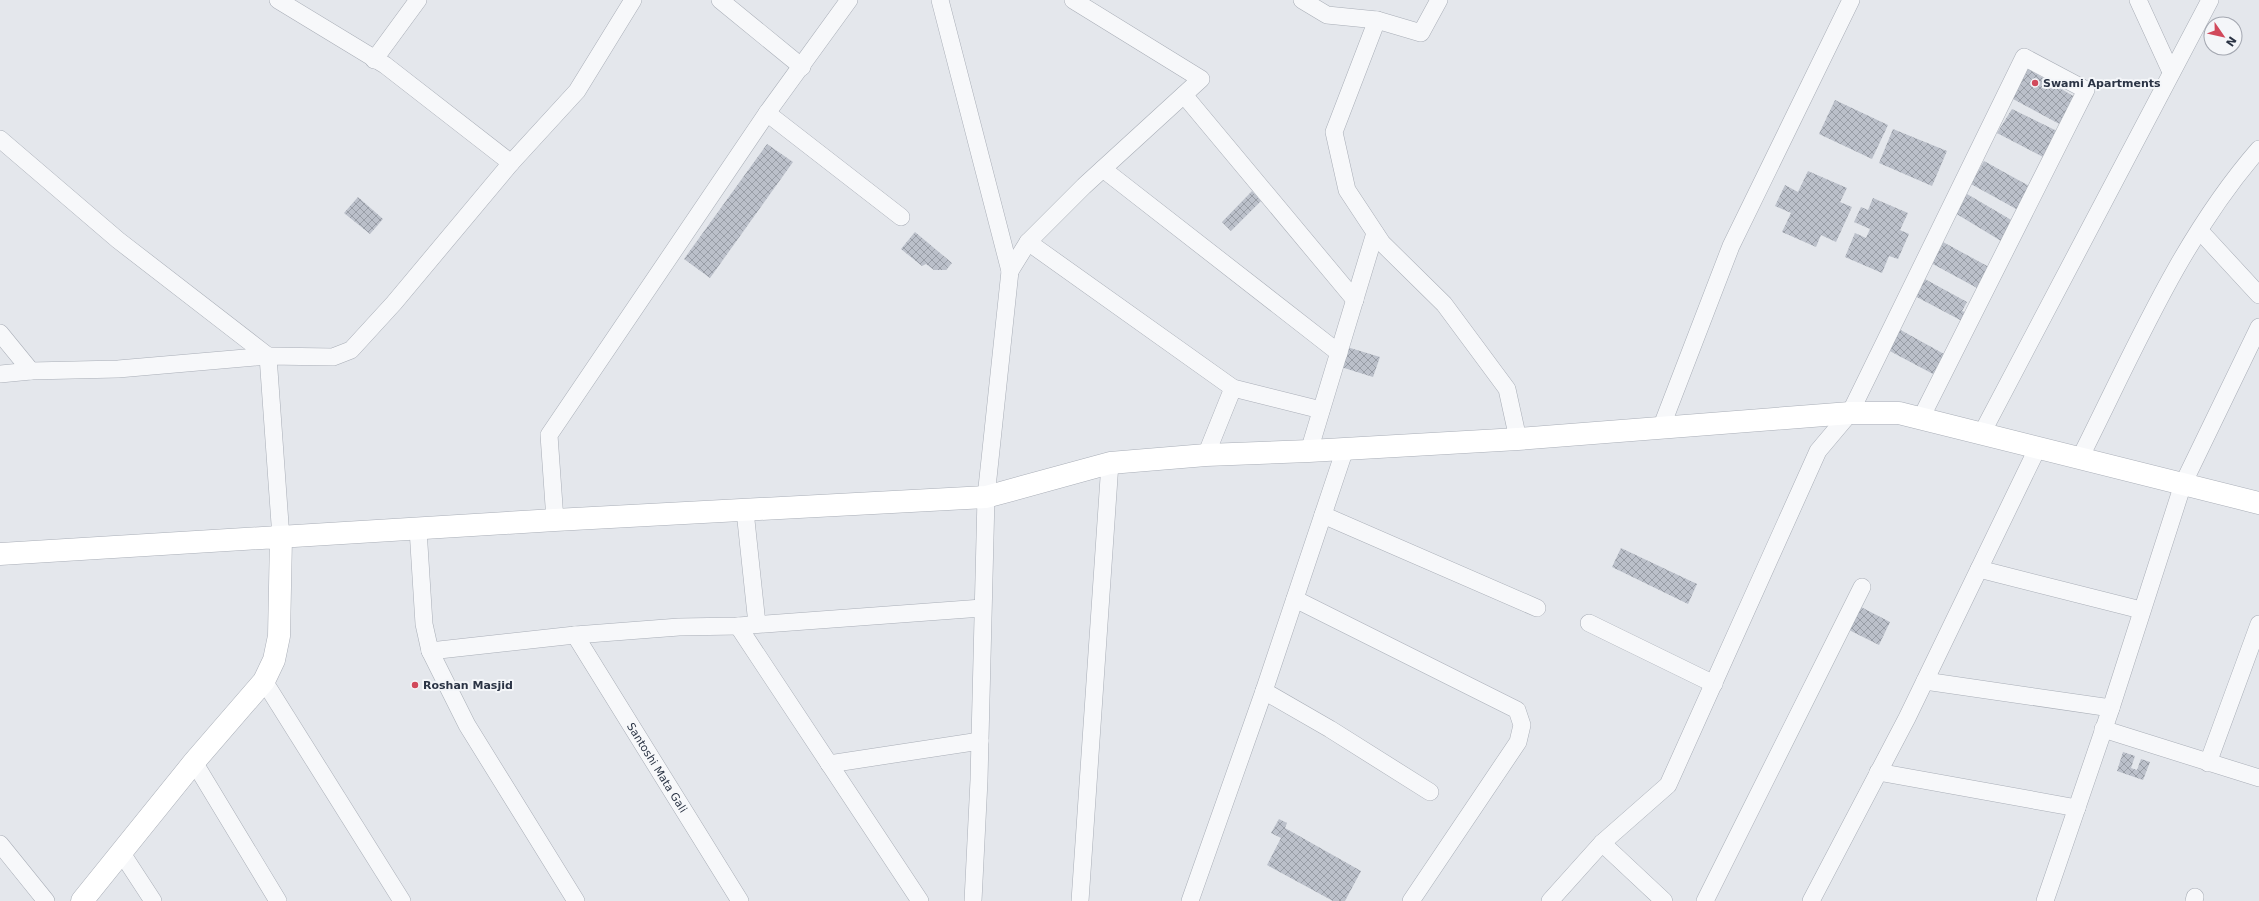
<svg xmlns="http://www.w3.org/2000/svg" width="2259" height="901" font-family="'DejaVu Sans',sans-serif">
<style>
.building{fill:url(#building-cross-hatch)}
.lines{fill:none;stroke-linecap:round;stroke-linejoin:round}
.street-casing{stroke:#a9aeb7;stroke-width:18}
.secondary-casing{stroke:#a9aeb7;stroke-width:23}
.street{stroke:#f7f8fa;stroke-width:17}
.secondary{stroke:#fff;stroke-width:22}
.poi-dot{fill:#d1495b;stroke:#f4f6f9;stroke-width:1.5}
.labels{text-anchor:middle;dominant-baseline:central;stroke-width:4;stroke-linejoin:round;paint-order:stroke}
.poi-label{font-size:11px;font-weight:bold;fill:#2b3445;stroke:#f4f6f9;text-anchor:start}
.street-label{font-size:11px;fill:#2b3445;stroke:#f4f6f9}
</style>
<defs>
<pattern id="building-cross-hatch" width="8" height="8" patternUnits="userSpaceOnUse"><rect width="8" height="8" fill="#bbc0ca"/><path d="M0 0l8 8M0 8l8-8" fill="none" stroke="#989da6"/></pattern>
</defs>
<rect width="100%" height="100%" fill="#e4e7ec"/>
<path class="building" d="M2025,67L2078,99L2063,126L2013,99Z
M1835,100L1888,125L1872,159L1819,134Z
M2012,109L2057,131L2047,159L1997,133Z
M1893,129L1947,151L1932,186L1879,163Z
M767,144L793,162L710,278L684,259Z
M1984,161L2031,187L2018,210L1971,184Z
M1808,171L1847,188L1840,202L1852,207L1836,242L1821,235L1816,247L1782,232L1791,213L1775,206L1785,185L1798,192Z
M1252,191L1261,201L1231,231L1222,222Z
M1967,194L2013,221L2001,241L1955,213Z
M358,197L383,219L370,234L344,213Z
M1873,198L1908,213L1900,230L1909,234L1898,259L1889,256L1882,273L1845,257L1855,233L1866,238L1870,229L1854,222L1861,207L1868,210Z
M915,232L952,263L946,270H934L926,264L922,266L901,249Z
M1943,242L1989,267L1977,288L1931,263Z
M1923,278L1967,302L1962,311L1967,313L1962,321L1913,295Z
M1897,328L1944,354L1933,374L1886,349Z
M1347,347L1380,357L1373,377L1341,367Z
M1621,548L1697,584L1688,604L1612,567Z
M1861,607L1890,622L1879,645L1849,630Z
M2123,752L2135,756L2131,768L2137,770L2141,759L2150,762L2143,780L2117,771Z
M1279,819L1287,823L1285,828L1361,871L1345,901H1333L1267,865L1281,838L1271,833Z"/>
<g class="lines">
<defs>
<g id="street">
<path d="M278,0L385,65L511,163"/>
<path d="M720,0L802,67"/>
<path d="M940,0L1010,271L986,497L979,780L973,901"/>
<path d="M1302,0L1327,15L1377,20L1421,33L1439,0"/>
<path d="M2138,0L2171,72"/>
<path d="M1377,20L1334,132L1347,190L1382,243L1444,304L1507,389L1518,439"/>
<path d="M374,60L418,0"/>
<path d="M1184,95L1355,300"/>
<path d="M767,113L901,217"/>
<path d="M0,139L118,240L268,356L281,538"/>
<path d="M1103,169L1339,353"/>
<path d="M2200,231L2259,295"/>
<path d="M1028,242L1233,388L1321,410"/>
<path d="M1010,271L1028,242L1084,186L1201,79L1073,0"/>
<path d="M0,333L31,371"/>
<path d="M0,374L31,371L118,369L268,356L333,357L351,350L394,303L511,163L577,91L633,0"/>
<path d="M1661,428L1731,246L1851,0"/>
<path d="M1982,433L2210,0"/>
<path d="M1309,451L1375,233"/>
<path d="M1206,455L1233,388"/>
<path d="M2080,458C2133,353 2181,238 2259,149"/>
<path d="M745,511L757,624"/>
<path d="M1323,515L1537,608"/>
<path d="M555,520L549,435L767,113L849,0"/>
<path d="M418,529L424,624L430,651L575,635L679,627L738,626L982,608"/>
<path d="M1979,569L2141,610"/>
<path d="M1295,599L1517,710L1522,725L1518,742L1411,901"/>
<path d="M1589,623L1714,684"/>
<path d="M738,626L920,901"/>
<path id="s1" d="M575,635L740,901"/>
<path d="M430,651L467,725L576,901"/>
<path d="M264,681L402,901"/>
<path d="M1925,681L2111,708"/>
<path d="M1264,691L1330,729L1430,792"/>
<path d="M2103,729L2259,778"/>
<path d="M194,762L278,901"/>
<path d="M2208,763L2259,624"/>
<path d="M829,764L980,741"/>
<path d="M1878,772L2077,808"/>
<path d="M0,844L46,901"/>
<path d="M121,852L153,901"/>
<path d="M1080,901L1110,463"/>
<path d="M1190,901L1264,691L1345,449"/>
<path d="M1550,901L1602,843"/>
<path d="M1664,901L1602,843L1668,785L1818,451L1850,413L2024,57L2086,90L1921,418"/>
<path d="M1705,901L1862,587"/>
<path d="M1811,901L1907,718L2038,447"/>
<path d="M2045,901L2111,708L2183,484L2259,327"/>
<path d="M2194,901L2195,897"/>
</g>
<path id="secondary" d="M0,554L555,520L986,497L1110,463L1206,455L1309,451L1518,439L1850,413H1899L2259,503
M82,901L194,762L264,681L274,660L279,636L281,538"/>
</defs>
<use href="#street" class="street-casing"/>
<use href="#secondary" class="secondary-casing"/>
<use href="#street" class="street"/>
<use href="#secondary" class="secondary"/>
</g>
<g class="poi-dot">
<circle cx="2035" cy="83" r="4"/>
<circle cx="415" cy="685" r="4"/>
</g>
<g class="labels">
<g class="poi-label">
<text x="2043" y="83">Swami Apartments</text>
<text x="423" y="685">Roshan Masjid</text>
</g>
<g class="street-label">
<text stroke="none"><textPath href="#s1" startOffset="156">Santoshi Mata Gali</textPath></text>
</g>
</g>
<g transform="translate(2223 36) rotate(124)"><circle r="19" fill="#f4f6f9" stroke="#a4a8b1"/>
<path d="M0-3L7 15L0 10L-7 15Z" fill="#d1495b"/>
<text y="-6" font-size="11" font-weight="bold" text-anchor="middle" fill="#2b3445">N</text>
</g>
</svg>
